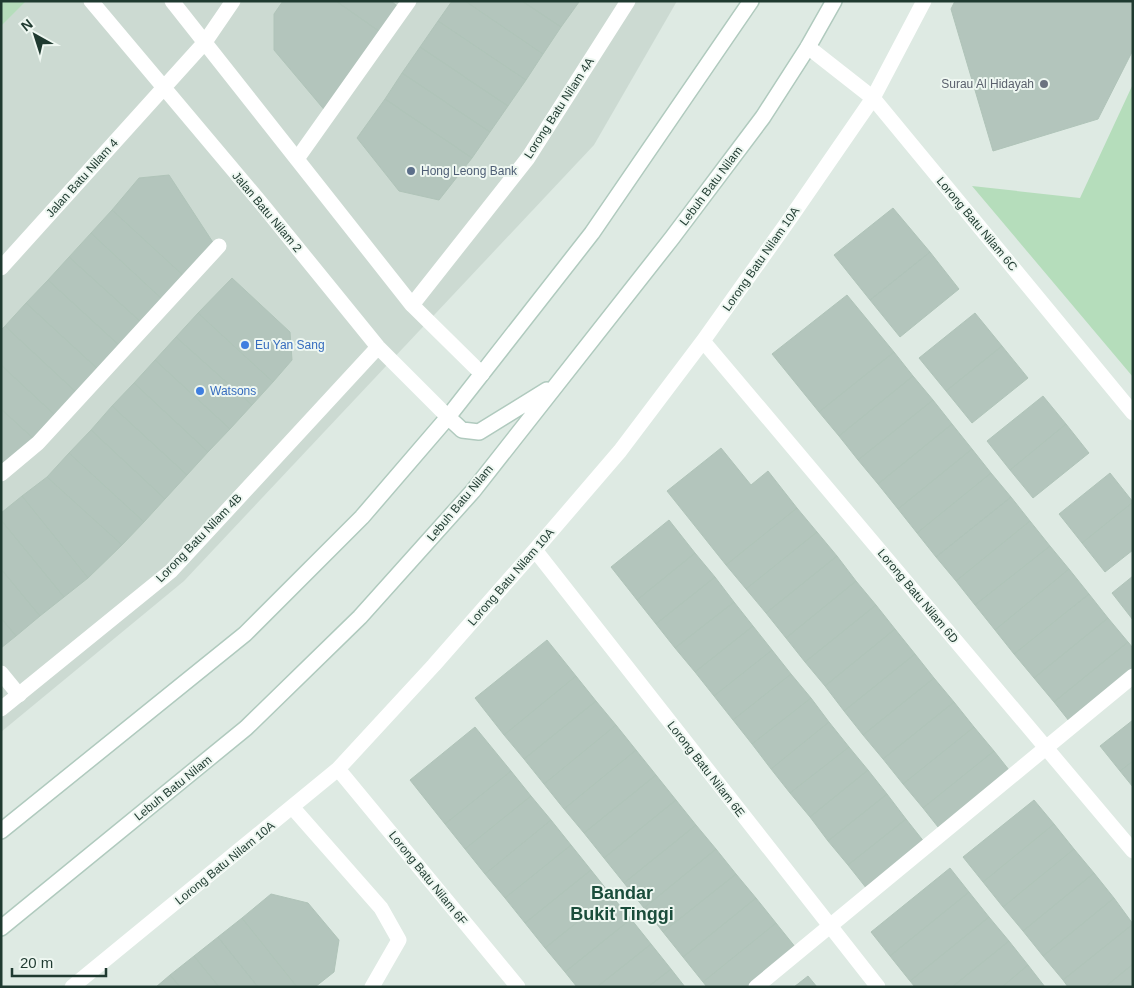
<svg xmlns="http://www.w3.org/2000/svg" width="1134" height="988" font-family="Arial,sans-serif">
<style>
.built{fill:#ccdad2}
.green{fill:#b5ddbb}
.building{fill:#b3c5bc;stroke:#b0c4b9}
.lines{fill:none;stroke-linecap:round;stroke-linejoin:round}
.secondary-casing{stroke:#b0cabe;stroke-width:18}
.service{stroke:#fff;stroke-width:15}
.minor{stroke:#fff;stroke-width:15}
.secondary{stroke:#fff;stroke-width:15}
.worship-dot{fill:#6b7280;stroke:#eef7f1;stroke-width:2}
.service-dot{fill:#5c6f8a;stroke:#eef7f1;stroke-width:2}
.shop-dot{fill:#3f7fe0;stroke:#eef7f1;stroke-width:2}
.labels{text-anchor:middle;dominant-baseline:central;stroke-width:4;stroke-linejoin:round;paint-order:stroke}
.worship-label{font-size:12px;fill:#5b616d;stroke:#eef7f1;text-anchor:end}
.street-label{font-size:12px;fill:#1f3a30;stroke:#eef7f1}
.service-label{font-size:12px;fill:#4e5e75;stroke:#eef7f1;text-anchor:start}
.shop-label{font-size:12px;fill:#366cbe;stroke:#eef7f1;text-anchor:start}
.district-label{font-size:18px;font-weight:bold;fill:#1a4d3b;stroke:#eef7f1}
</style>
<rect width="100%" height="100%" fill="#deeae3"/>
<path class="built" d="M1,1H677L594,145L184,581L1,732Z"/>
<path class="green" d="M1,1H26L1,26Z
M1133,84V377L972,186L1080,198Z"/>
<path class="building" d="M283,1H336L383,34L327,113L274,50V14Z
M336,1H391L401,9L383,34Z
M452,1H465L543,54L526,80L438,21Z
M465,1H522L561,27L543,54Z
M522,1H578L579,2L561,27Z
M955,1H1133V50L1098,119L993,151L951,9Z
M438,21L526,80L508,106L420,47Z
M420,47L508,106L490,132L402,73Z
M402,73L490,132L472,158L385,99Z
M385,99L472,158L439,200L399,191L357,138Z
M169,175L216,247L186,278L112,210L139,178Z
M893,208L930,252L870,300L834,255Z
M112,210L186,278L164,301L91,233Z
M91,233L164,301L143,324L69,257Z
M930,252L959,289L900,337L870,300Z
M69,257L143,324L121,347L48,280Z
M232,278L290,332L292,360L273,382L198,313Z
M48,280L121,347L100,371L26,303Z
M847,295L894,352L819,412L772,354Z
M26,303L100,371L78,394L5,326Z
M198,313L273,382L252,405L176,337Z
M975,313L1002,346L946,391L919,358Z
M5,326L78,394L57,417L1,365V330Z
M176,337L252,405L230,429L155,360Z
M1002,346L1028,378L972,423L946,391Z
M894,352L913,376L839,436L819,412Z
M155,360L230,429L208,452L134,383Z
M1,365L57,417L35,440L1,409Z
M913,376L933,400L858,460L839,436Z
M134,383L208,452L187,475L112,406Z
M1043,396L1066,424L1010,470L987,441Z
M933,400L952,424L878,484L858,460Z
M112,406L187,475L165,499L91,430Z
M1,409L35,440L1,467Z
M952,424L972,449L898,509L878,484Z
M1066,424L1089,453L1033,498L1010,470Z
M91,430L165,499L144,522L69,453Z
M721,448L751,485L768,471L797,508L726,565L667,491Z
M972,449L991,473L917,533L898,509Z
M69,453L144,522L122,545L47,477Z
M991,473L1011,497L936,557L917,533Z
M1110,473L1133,502L1082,543L1059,514Z
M47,477L122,545L88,578L22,496Z
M22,496L88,578L64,597L1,520V513Z
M1011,497L1030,521L956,581L936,557Z
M1133,502V550L1105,572L1082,543Z
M797,508L817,532L746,589L726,565Z
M1,520L64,597L40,616L1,569Z
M669,520L695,553L637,600L611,567Z
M1030,521L1050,546L975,605L956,581Z
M817,532L837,556L766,613L746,589Z
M1050,546L1069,569L995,630L975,605Z
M695,553L715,577L656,624L637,600Z
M837,556L856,581L786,638L766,613Z
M1,569L40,616L16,636L1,618Z
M1069,569L1089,594L1014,654L995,630Z
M1133,576V620L1112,593Z
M715,577L734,602L675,648L656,624Z
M856,581L876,605L805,662L786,638Z
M1089,594L1108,618L1034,678L1014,654Z
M734,602L753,626L695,672L675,648Z
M876,605L895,629L825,686L805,662Z
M1,618L16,636L1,648Z
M1108,618L1128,642L1054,702L1034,678Z
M753,626L772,650L714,696L695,672Z
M895,629L915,654L844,711L825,686Z
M547,640L576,676L504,735L475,698Z
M1128,642L1133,648V678L1073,726L1054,702Z
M772,650L791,674L733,720L714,696Z
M915,654L934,678L863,735L844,711Z
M791,674L811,698L752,744L733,720Z
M576,676L596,701L524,759L504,735Z
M934,678L954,702L883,759L863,735Z
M811,698L829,722L771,769L752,744Z
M596,701L616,725L544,784L524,759Z
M954,702L974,727L903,784L883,759Z
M1133,720V761L1120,771L1100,746Z
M829,722L849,747L790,793L771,769Z
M616,725L636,750L564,809L544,784Z
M475,727L511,771L445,824L410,780Z
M974,727L994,751L923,808L903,784Z
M849,747L868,770L810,817L790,793Z
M636,750L656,775L584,833L564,809Z
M994,751L1013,775L942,832L923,808Z
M1133,761V787L1120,771Z
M868,770L887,794L828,841L810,817Z
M511,771L531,796L465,849L445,824Z
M656,775L676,800L604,858L584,833Z
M887,794L906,819L848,865L828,841Z
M531,796L551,820L485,874L465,849Z
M676,800L696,825L624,883L604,858Z
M1034,800L1054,824L983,882L963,857Z
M906,819L925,843L867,889L848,865Z
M551,820L571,845L505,898L485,874Z
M1054,824L1074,849L1003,907L983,882Z
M696,825L716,849L644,908L624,883Z
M571,845L591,870L525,923L505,898Z
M716,849L736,874L663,932L644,908Z
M1074,849L1094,873L1023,931L1003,907Z
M950,868L969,892L890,956L871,932Z
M591,870L611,895L545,948L525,923Z
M1094,873L1114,898L1043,956L1023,931Z
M736,874L756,898L683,957L663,932Z
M969,892L989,917L910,981L890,956Z
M271,894L308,903L339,940L334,972L315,987H297L242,918Z
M611,895L631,919L565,972L545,948Z
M756,898L776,923L703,982L683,957Z
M1114,898L1133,924L1063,980L1043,956Z
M989,917L1009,941L952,987H915L910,981Z
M242,918L297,987H258L218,937Z
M631,919L651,944L597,987H577L565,972Z
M776,923L796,948L748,987H707L703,982Z
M1133,924V964L1105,987H1068L1063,980Z
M218,937L258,987H219L194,956Z
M1009,941L1028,965L1002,987H952Z
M651,944L671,969L648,987H597Z
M194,956L219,987H180L170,975Z
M1133,964V987H1105Z
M1028,965L1045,987H1002Z
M671,969L685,987H648Z
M170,975L180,987H156Z
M808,976L817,987H794Z"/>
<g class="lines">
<defs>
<path id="secondary" d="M448,417L462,430L479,432L547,390
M1,831L245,634L362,517L448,417L592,233L751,1
M1,928L246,728L360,617L473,491L672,238L763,117L808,47L834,1"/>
</defs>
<use href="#secondary" class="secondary-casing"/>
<path class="service" d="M297,159L409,1
M1,474L38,443L219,246
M1,673L19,695
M293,808L381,908L399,940L372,987
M756,987L1133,676"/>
<path class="minor" d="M91,1L261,203L378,347L448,417
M172,1L412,305L482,374
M808,47L873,98L1133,413
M1,268L205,42L233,1
M412,305L528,158L628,1
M703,341L1133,851
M535,550L878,987
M1,709L171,571L378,347
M338,769L518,987
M72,987L338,769L434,665L535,550L620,451L703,341L789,220L873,98L924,1"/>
<use href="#secondary" class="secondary"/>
</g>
<circle class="worship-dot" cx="1044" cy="84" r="5"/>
<circle class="service-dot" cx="411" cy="171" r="5"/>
<g class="shop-dot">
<circle cx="245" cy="345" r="5"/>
<circle cx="200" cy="391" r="5"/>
</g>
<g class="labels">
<g class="worship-label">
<text x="1034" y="84">Surau Al Hidayah</text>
</g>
<g class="street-label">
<text transform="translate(559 108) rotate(-57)">Lorong Batu Nilam 4A</text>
<text transform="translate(82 178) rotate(-48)">Jalan Batu Nilam 4</text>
<text transform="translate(711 186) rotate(-53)">Lebuh Batu Nilam</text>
<text transform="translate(267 212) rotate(50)">Jalan Batu Nilam 2</text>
<text transform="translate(977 224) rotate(50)">Lorong Batu Nilam 6C</text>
<text transform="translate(761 259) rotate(-55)">Lorong Batu Nilam 10A</text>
<text transform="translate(460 503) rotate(-50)">Lebuh Batu Nilam</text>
<text transform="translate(199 538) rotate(-46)">Lorong Batu Nilam 4B</text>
<text transform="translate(511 577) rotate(-49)">Lorong Batu Nilam 10A</text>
<text transform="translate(918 596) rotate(50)">Lorong Batu Nilam 6D</text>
<text transform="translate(706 769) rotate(52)">Lorong Batu Nilam 6E</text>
<text transform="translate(173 788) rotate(-39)">Lebuh Batu Nilam</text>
<text transform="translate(225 863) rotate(-39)">Lorong Batu Nilam 10A</text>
<text transform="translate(428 878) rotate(51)">Lorong Batu Nilam 6F</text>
</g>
<g class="service-label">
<text x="421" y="171">Hong Leong Bank</text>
</g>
<g class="shop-label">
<text x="255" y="345">Eu Yan Sang</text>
<text x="210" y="391">Watsons</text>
</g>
<g class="district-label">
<text x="622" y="893">Bandar<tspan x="622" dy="21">Bukit Tinggi</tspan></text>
</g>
</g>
<rect width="1134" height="988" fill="none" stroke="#1f3a30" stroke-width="5"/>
<g transform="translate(35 35) rotate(321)" stroke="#eef7f1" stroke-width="4" paint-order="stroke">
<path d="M0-4L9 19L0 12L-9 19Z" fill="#1f3a30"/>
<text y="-8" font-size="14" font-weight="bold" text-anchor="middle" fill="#1f3a30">N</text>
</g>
<path d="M12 968v8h94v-8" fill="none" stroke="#1f3a30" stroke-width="2.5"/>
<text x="20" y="968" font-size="15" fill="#1f3a30" stroke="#eef7f1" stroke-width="4" paint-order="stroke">20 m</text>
</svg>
